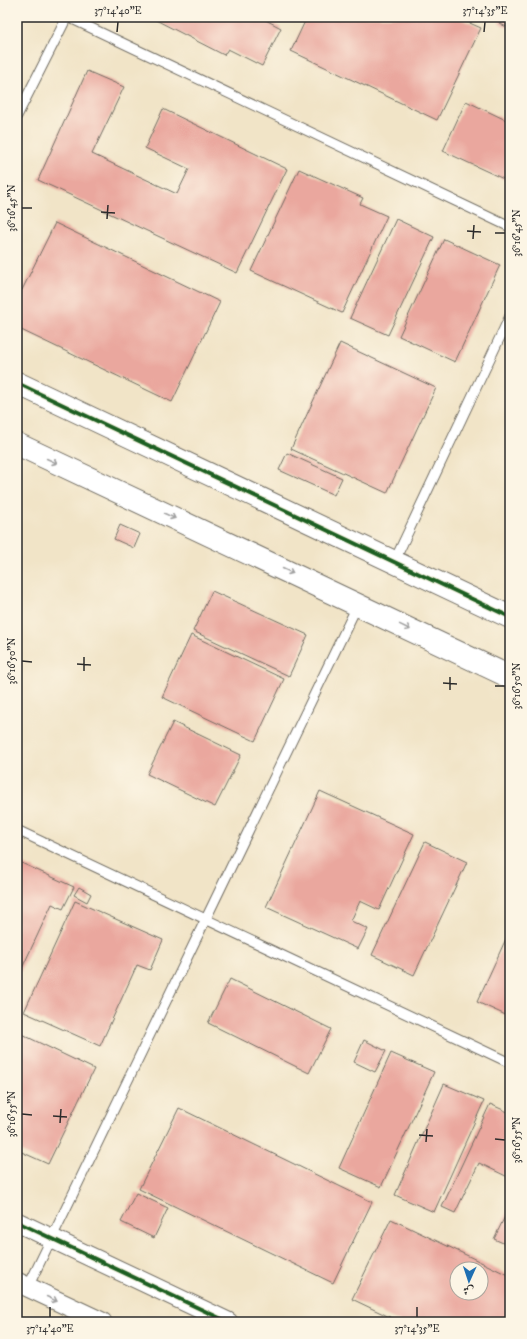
<svg xmlns="http://www.w3.org/2000/svg" width="527" height="1339" font-family="'IM FELL DW Pica',Amiri,serif">
<style>
.building{fill:#eaa79e;fill-rule:evenodd}
.lines{fill:none;stroke-linecap:round;stroke-linejoin:round}
.lane-casing{stroke:#706c62;stroke-width:11}
.street-casing{stroke:#706c62;stroke-width:21}
.secondary-casing{stroke:#706c62;stroke-width:24}
.lane{stroke:#fff;stroke-width:9}
.street{stroke:#fff;stroke-width:19}
.secondary{stroke:#fff;stroke-width:22}
.cycleway-casing{stroke:#fcf5e5;stroke-width:6}
.cycleway{stroke:#1b5e20;stroke-width:4}
.oneway{stroke:#a0a0a0}
.ticks{fill:none;stroke:#2b2b2b;stroke-width:1.5}
.neatline{fill:none;stroke:#2b2b2b;stroke-width:1.5}
.ticks-label{font-size:10px;text-anchor:middle;fill:#2b2b2b}
</style>
<rect width="100%" height="100%" fill="#fcf5e5"/>
<filter id="ink" filterUnits="userSpaceOnUse"><feTurbulence type="fractalNoise" baseFrequency=".025" numOctaves="2"/><feDisplacementMap in="SourceGraphic" scale="8" xChannelSelector="R" yChannelSelector="G"/><feConvolveMatrix kernelMatrix="1 2 1 2 8 2 1 2 1" color-interpolation-filters="sRGB"/></filter>
<filter id="wash" filterUnits="userSpaceOnUse"><feTurbulence type="fractalNoise" baseFrequency=".012" numOctaves="4" result="noise"/><feDisplacementMap in="SourceGraphic" scale="16" xChannelSelector="R" yChannelSelector="G"/><feGaussianBlur stdDeviation="0.9" result="paint"/><feColorMatrix in="noise" values="0 0 0 0 0 0 0 0 0 0 0 0 0 0 0 0 0 1.4 0 .05"/><feComposite in="paint" operator="in"/></filter>
<g filter="url(#wash)">
<rect width="100%" height="100%" fill="#f1e4c7"/>
<g id="blocks">
<path class="building" d="M150,17H260L281,28L262,66L228,49L224,55Z
M307,17H456L481,28L437,120L291,51Z
M501,17H510V29L499,23Z
M87,71L124,87L92,154L177,194L189,169L145,148L163,109L287,169L237,273L38,180Z
M466,101L510,122V182L443,151Z
M299,169L363,198L360,204L387,216L342,313L251,271Z
M396,219L434,237L388,335L350,318Z
M55,223L220,302L172,402L17,328V288L22,290Z
M444,239L500,265L455,362L399,336Z
M340,343L436,388L387,493L291,449Z
M287,453L342,478L334,495L279,470Z
M120,525L140,534L134,548L114,539Z
M212,591L308,635L289,676L193,631Z
M191,635L284,679L255,741L162,697Z
M173,722L241,755L215,807L147,774Z
M320,791L414,834L379,910L360,901L351,921L368,929L358,949L266,907Z
M425,842L467,862L414,975L372,955Z
M17,861L74,887L63,909L52,904L17,979Z
M79,887L91,894L87,902L74,895Z
M75,901L163,940L150,970L137,965L100,1046L24,1012Z
M510,930V1017L477,1002Z
M230,979L331,1029L309,1073L208,1023Z
M17,1032L94,1069L48,1164L17,1150Z
M364,1040L386,1051L375,1072L354,1062Z
M391,1053L434,1072L381,1187L339,1168Z
M444,1084L484,1101L434,1212L395,1195Z
M490,1104L510,1113V1178L479,1163L455,1213L442,1207Z
M179,1108L372,1202L333,1283L139,1189Z
M136,1193L168,1208L154,1238L121,1222Z
M510,1206V1246L494,1239Z
M391,1219L510,1276V1322H400L352,1299ZM457,1269H481V1293H457Z"/>
</g>
</g>
<g filter="url(#ink)">
<use href="#blocks" fill-opacity="0" stroke="#706c62" stroke-width="1"/>
<g class="lines">
<defs>
<path id="lane" d="M68,17L510,227
M17,116L67,17
M394,562L510,316
M17,830L510,1063
M28,1287L358,604"/>
<path id="street" d="M17,1222L228,1322
M17,1282L102,1322"/>
<path id="secondary" d="M17,383L510,617
M17,444L510,677"/>
</defs>
<use href="#lane" class="lane-casing"/>
<use href="#street" class="street-casing"/>
<use href="#secondary" class="secondary-casing"/>
<use href="#lane" class="lane"/>
<use href="#street" class="street"/>
<use href="#secondary" class="secondary"/>
<defs>
<path id="cycleway" d="M17,383L510,617
M17,1222L228,1322"/>
</defs>
<use href="#cycleway" class="cycleway-casing"/>
<use href="#cycleway" class="cycleway"/>
</g>
<defs><path id="oneway-shaft" d="M-6 0H5M1.5-3L5.5 0L1.5 3" fill="none" stroke-width="1.6" stroke-linecap="round" stroke-linejoin="round"/></defs>
<g class="oneway">
<use href="#oneway-shaft" transform="translate(52 461) rotate(25)"/>
<use href="#oneway-shaft" transform="translate(170 516) rotate(25)"/>
<use href="#oneway-shaft" transform="translate(288 571) rotate(25)"/>
<use href="#oneway-shaft" transform="translate(405 627) rotate(26)"/>
<use href="#oneway-shaft" transform="translate(52 1299) rotate(25)"/>
</g>
</g>
<path class="ticks" d="M117,32L118,22M484,32L485,22M22,208H32M101,212L115,213M107,219L108,205M467,231L481,232M495,233H505M473,239L474,225M22,661L32,662M77,664L91,665M84,671V657M443,683L457,684M495,686H505M450,690V677M22,1114L32,1115M53,1116L67,1117M60,1123L61,1109M419,1135L433,1136M495,1139L505,1140M426,1142L427,1129M50,1317V1307M417,1317V1307"/>
<rect width="527" height="1339" fill="none" stroke="#fcf5e5" stroke-width="44"/>
<g transform="translate(469 1281) rotate(183)"><circle r="19" fill="#fcf5e5" stroke="#a8a49b"/>
<path d="M0-3L7 15L0 10L-7 15Z" fill="#1f6fb2"/>
<text y="-6" font-size="11" font-weight="bold" text-anchor="middle" fill="#2b2b2b">ش</text>
</g>
<rect x="22" y="22" width="483" height="1295" class="neatline"/>
<g class="ticks-label">
<text x="118" y="14">37°14'40"E</text>
<text x="485" y="14">37°14'35"E</text>
<text transform="translate(11 208) rotate(-90)" y="4">36°16'45"N</text>
<text transform="translate(516 233) rotate(-90)" y="4">36°16'45"N</text>
<text transform="translate(11 661) rotate(-90)" y="4">36°16'50"N</text>
<text transform="translate(516 686) rotate(-90)" y="4">36°16'50"N</text>
<text transform="translate(11 1114) rotate(-90)" y="4">36°16'55"N</text>
<text transform="translate(516 1140) rotate(-90)" y="4">36°16'55"N</text>
<text x="50" y="1332">37°14'40"E</text>
<text x="417" y="1332">37°14'35"E</text>
</g>
</svg>
